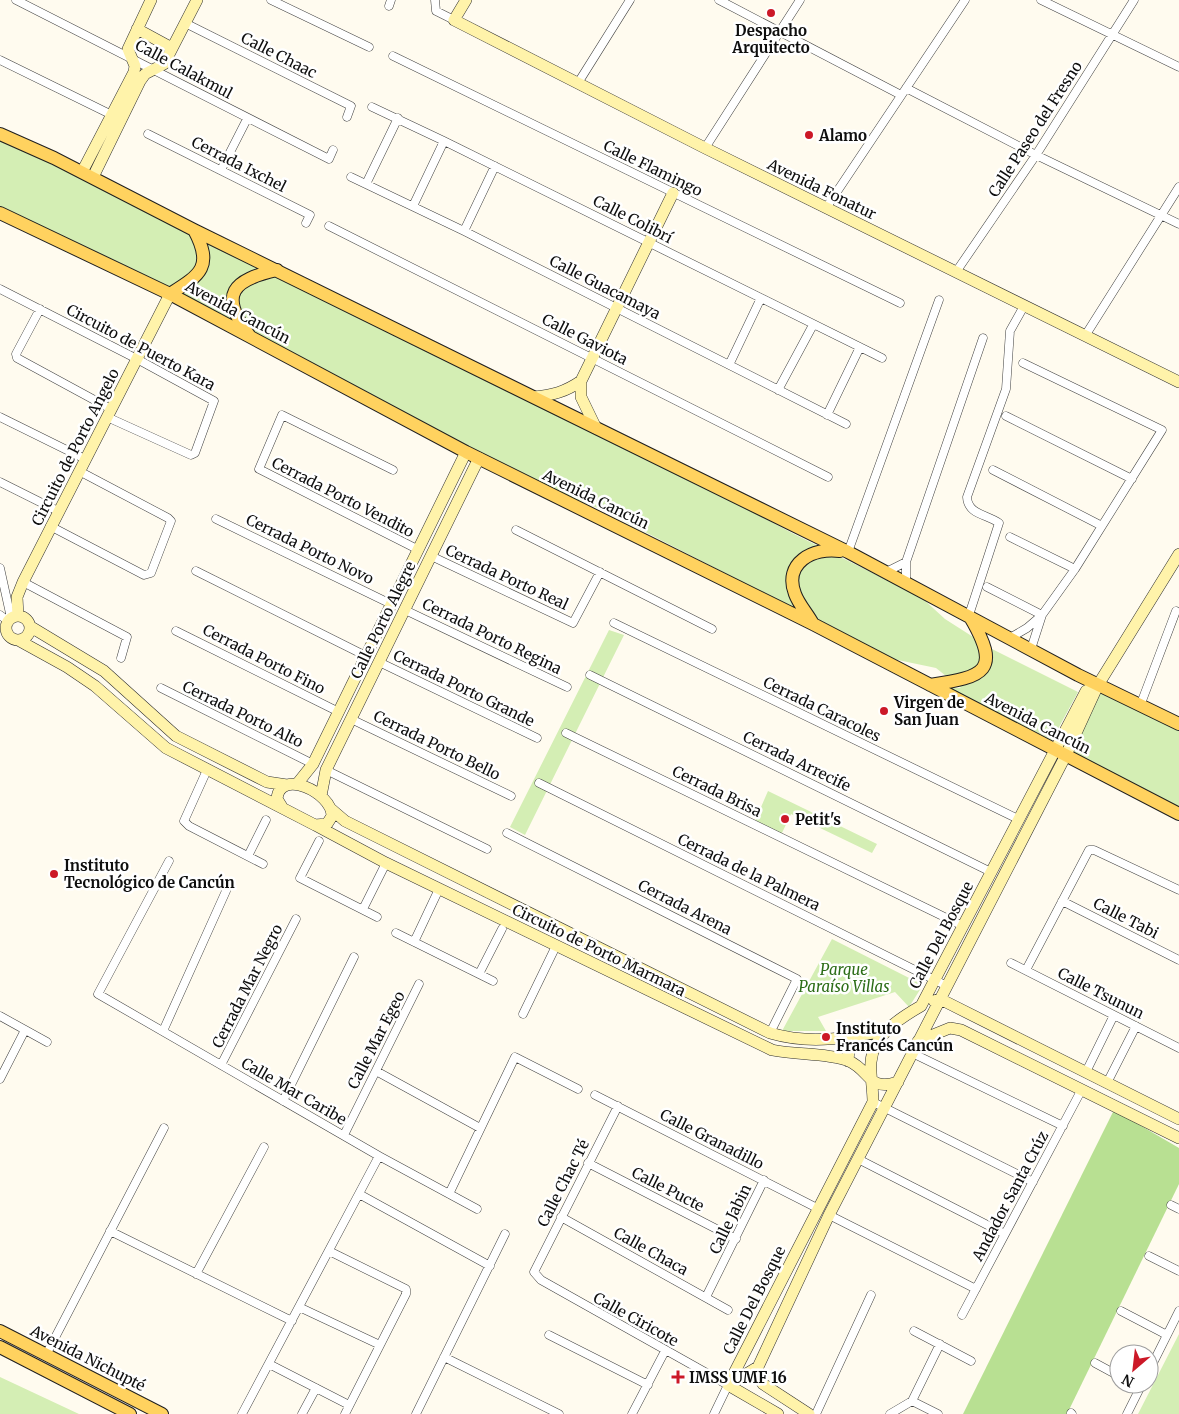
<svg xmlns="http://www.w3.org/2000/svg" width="1179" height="1414" font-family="Merriweather,serif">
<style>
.green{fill:#d4eeb4}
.forest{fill:#b8e092}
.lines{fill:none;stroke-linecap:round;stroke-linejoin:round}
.street-casing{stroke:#414141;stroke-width:9}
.secondary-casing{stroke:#303030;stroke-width:12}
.primary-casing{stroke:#1f1f1f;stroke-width:14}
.street{stroke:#fff;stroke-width:8}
.secondary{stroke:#fff3aa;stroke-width:11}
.primary{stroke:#ffd25f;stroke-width:12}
.poi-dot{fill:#cc1827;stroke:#fff;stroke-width:2}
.labels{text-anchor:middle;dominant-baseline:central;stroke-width:5;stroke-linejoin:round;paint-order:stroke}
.poi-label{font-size:15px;font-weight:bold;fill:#0e0e0e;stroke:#fff;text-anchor:start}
.street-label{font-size:15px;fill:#0e0e0e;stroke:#fff}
.park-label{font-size:15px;font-style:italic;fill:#2c6d17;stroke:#fff}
</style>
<rect width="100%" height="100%" fill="#fffbef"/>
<path class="green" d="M0,136L567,413L792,533L921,597L945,619L992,649L1078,692L1052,740L950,688H961L936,668L893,659L600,509L496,467L0,212Z
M609,630L624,635L525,835L510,827Z
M1098,685L1179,724V813L1066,755Z
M768,791L877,844L872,853L791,814L781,835L755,821Z
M832,939L923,985L909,1007L895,992L818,1017L826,1031H782Z
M1179,1334V1414H1138Z
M0,1377L79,1414H0Z"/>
<path class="forest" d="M1114,1110L1179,1148V1184L1067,1414H963Z"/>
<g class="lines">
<defs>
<path id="street" d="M16,0L329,159L333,150
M271,0L369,47
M435,0L436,11L454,20
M719,0L901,95
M1041,0L1179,67
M389,6L391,0
M185,23L351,106L347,117
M393,56L900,303
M0,60L112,115
M578,83L630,0
M906,88L1036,155L1179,224
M372,107L444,141L882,358
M148,134L310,215L306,223
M705,148L800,0
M221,170L247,119
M351,177L464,231L846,424
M366,184L398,118
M413,206L444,141
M826,208L965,0
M329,226L828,477
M464,231L495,166
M956,272L1036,155L1134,0
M0,289L137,359L214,401L195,453L191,455L107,417
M40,309L16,354L17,358L111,409
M1085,336L1179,187
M1023,363L1162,430L1075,569L1042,615L1031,649
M729,365L760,300
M778,390L813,325
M827,415L860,347
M1006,416L1132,479
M0,417L85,459
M393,470L282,415L259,469L417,549
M993,470L1102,526
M0,482L58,511
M216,519L391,604
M50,526L144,575L151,573L171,521L168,518L79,471
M516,530L712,629
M1010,537L1075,569
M848,552L939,300
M431,556L573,623L600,572
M0,568L11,618
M196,571L366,656
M886,572L906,562
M23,582L127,637L121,658
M906,582V562L983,338
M987,587L1042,615
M405,610L567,687
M0,615L8,621
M969,615L999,523C987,514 968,515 967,497L1006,389L1010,331L1024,306
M614,623L1018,819
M176,631L339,712
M1010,638L1027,628L1041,616
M379,662L537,738
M590,675L991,872
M161,688L313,764
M1140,706L1176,611
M351,719L511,796
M566,733L963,926
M207,770L184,821L189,826L263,864
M326,770L487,849
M539,783L947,986
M507,833L797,979L770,1033
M319,841L300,878L377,917
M248,856L266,820
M169,861L98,994L379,1156L477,1209
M1062,901L1179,960
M363,909L386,863
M396,933L493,981
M414,942L439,889
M1011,963L1179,1048
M1026,970L1089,850H1094L1179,890
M479,974L502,929
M523,1014L556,946
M0,1016L47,1042
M163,1031L226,891
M912,1053L1063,1126
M221,1065L296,919
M376,1071L480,1128
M1086,1072L1114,1015
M0,1079L25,1030
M1107,1083L1136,1026
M595,1095L817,1208
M283,1101L354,957
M873,1102L1033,1182
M618,1106L534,1272L541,1280L728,1385L714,1414
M344,1135L419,984
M858,1159L1005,1234
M588,1163L736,1239
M359,1194L490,1266
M449,1194L515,1057L578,1089
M1171,1205L1179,1209
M829,1215L976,1289
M561,1217L728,1310
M110,1231L292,1321
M329,1251L406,1289V1294L345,1414
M1149,1256L1179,1271
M196,1274L264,1147
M706,1297L764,1180
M299,1307L380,1345
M1121,1311L1167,1335
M962,1315L1082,1089
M914,1331L971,1361
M549,1335L648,1385
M46,1355L164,1128
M444,1357L559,1414
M1095,1363L1119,1376
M269,1364L349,1405
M1149,1371L1179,1311
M912,1401L938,1414
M1071,1413L1072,1414
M242,1414L379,1156
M302,1414L316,1388
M416,1414L505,1234
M632,1414L665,1351
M816,1414L871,1295
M890,1414L912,1401L940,1344
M1127,1414L1142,1384"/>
<path id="secondary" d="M466,0L454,20L705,148L1179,382
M137,29L172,48
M82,172L134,72L135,66L128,49L151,0
M93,177L140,81L145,74L164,64L197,0
M534,397C553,395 565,392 581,381
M596,428L581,397V381L673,193
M6 628a12 12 0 1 1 24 0a12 12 0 1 1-24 0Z
M18,616L17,597L23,582L170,294
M31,627L104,671L176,736L267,782L287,785
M18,640L67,667L95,686L166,748L315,825L327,824L332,816C332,792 279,768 277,799L282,807
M297,784L313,764L466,452
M321,796L326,770L479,458
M331,809L345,821L770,1033C811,1045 843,1038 885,1031
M315,825L386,863L772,1050C795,1055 829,1053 849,1061C871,1071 868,1092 898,1082
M934,1001L940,999L1179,1119
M918,1041L950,1028L961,1030L1179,1138
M848,1061L850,1037
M728,1385L873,1102C873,1089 870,1075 871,1062C873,1035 900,1018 921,1006L1086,691L1098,685
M728,1385L778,1414
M728,1385L758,1367
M809,1414L763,1384L758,1376V1367L829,1215L1066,755L1098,685L1179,554"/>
<path id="primary" d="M0,134L54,158L194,230L848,552L1078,675L1179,724
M0,213L170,294L466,452L813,624L1179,814
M170,294C200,275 214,267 194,230
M249,335C218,294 233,280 277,270
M813,624C808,614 799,605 795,594C783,563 813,547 840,551
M930,685C985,677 1002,671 970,617
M0,1331L162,1414
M0,1347L130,1414"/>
</defs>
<use href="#street" class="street-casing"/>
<use href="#secondary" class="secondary-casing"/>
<use href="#primary" class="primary-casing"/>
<use href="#street" class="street"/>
<use href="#secondary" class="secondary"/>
<use href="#primary" class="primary"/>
</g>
<g class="poi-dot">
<circle cx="771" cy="13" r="5"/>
<circle cx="809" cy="135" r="5"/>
<circle cx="884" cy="711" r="5"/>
<circle cx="785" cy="819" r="5"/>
<circle cx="54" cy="874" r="5"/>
<circle cx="826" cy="1037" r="5"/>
<path d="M675.5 1369.5h5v5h5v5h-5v5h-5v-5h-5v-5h5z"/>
</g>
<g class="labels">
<g class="poi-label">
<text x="771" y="30" text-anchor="middle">Despacho<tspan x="771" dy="17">Arquitecto</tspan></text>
<text x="819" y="135">Alamo</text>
<text x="894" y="702">Virgen de<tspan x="894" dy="17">San Juan</tspan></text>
<text x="795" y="819">Petit's</text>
<text x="64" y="865">Instituto<tspan x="64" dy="17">Tecnológico de Cancún</tspan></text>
<text x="836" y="1028">Instituto<tspan x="836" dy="17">Francés Cancún</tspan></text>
<text x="689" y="1377">IMSS UMF 16</text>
</g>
<g class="street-label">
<text transform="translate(279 55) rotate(27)">Calle Chaac</text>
<text transform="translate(184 69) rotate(28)">Calle Calakmul</text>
<text transform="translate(1035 129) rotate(-57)">Calle Paseo del Fresno</text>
<text transform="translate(239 164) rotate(27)">Cerrada Ixchel</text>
<text transform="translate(653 168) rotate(26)">Calle Flamingo</text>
<text transform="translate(822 189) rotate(26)">Avenida Fonatur</text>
<text transform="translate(633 219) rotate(27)">Calle Colibrí</text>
<text transform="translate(605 287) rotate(27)">Calle Guacamaya</text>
<text transform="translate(238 312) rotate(28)">Avenida Cancún</text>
<text transform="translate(585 339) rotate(27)">Calle Gaviota</text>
<text transform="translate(141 347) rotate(28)">Circuito de Puerto Kara</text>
<text transform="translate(75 447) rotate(-63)">Circuito de Porto Angelo</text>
<text transform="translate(343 497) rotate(27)">Cerrada Porto Vendito</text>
<text transform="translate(596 499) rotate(26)">Avenida Cancún</text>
<text transform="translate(310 549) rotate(26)">Cerrada Porto Novo</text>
<text transform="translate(507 577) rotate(25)">Cerrada Porto Real</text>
<text transform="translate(383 620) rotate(-64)">Calle Porto Alegre</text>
<text transform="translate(492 636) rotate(26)">Cerrada Porto Regina</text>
<text transform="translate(264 659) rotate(27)">Cerrada Porto Fino</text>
<text transform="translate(464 688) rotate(26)">Cerrada Porto Grande</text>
<text transform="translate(822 709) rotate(26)">Cerrada Caracoles</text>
<text transform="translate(243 714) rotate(26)">Cerrada Porto Alto</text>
<text transform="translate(1038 723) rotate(27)">Avenida Cancún</text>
<text transform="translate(437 745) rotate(26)">Cerrada Porto Bello</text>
<text transform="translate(797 761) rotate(26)">Cerrada Arrecife</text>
<text transform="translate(717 791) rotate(26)">Cerrada Brisa</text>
<text transform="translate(749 872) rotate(26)">Cerrada de la Palmera</text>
<text transform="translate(685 907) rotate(27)">Cerrada Arena</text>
<text transform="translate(1126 918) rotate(27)">Calle Tabi</text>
<text transform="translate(941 935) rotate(-62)">Calle Del Bosque</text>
<text transform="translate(599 950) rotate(26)">Circuito de Porto Marmara</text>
<text transform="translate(247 986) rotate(-63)">Cerrada Mar Negro</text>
<text transform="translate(1101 993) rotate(27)">Calle Tsunun</text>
<text transform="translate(376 1040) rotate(-63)">Calle Mar Egeo</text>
<text transform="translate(294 1091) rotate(30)">Calle Mar Caribe</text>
<text transform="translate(712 1139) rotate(27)">Calle Granadillo</text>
<text transform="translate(563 1183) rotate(-63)">Calle Chac Té</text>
<text transform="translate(668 1189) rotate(27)">Calle Pucte</text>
<text transform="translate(1010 1196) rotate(-62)">Andador Santa Crúz</text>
<text transform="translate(730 1219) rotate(-64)">Calle Jabin</text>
<text transform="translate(651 1251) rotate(29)">Calle Chaca</text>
<text transform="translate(754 1300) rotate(-63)">Calle Del Bosque</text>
<text transform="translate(636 1319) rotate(29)">Calle Ciricote</text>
<text transform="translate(88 1358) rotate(27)">Avenida Nichupté</text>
</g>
<g class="park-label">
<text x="844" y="969">Parque<tspan x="844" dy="17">Paraíso Villas</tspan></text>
</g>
</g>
<g transform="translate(1134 1369) rotate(208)"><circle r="24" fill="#ffffff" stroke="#9f9f9f"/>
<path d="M0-4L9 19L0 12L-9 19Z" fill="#cc1827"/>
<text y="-8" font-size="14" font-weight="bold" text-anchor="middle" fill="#0e0e0e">N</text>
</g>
</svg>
